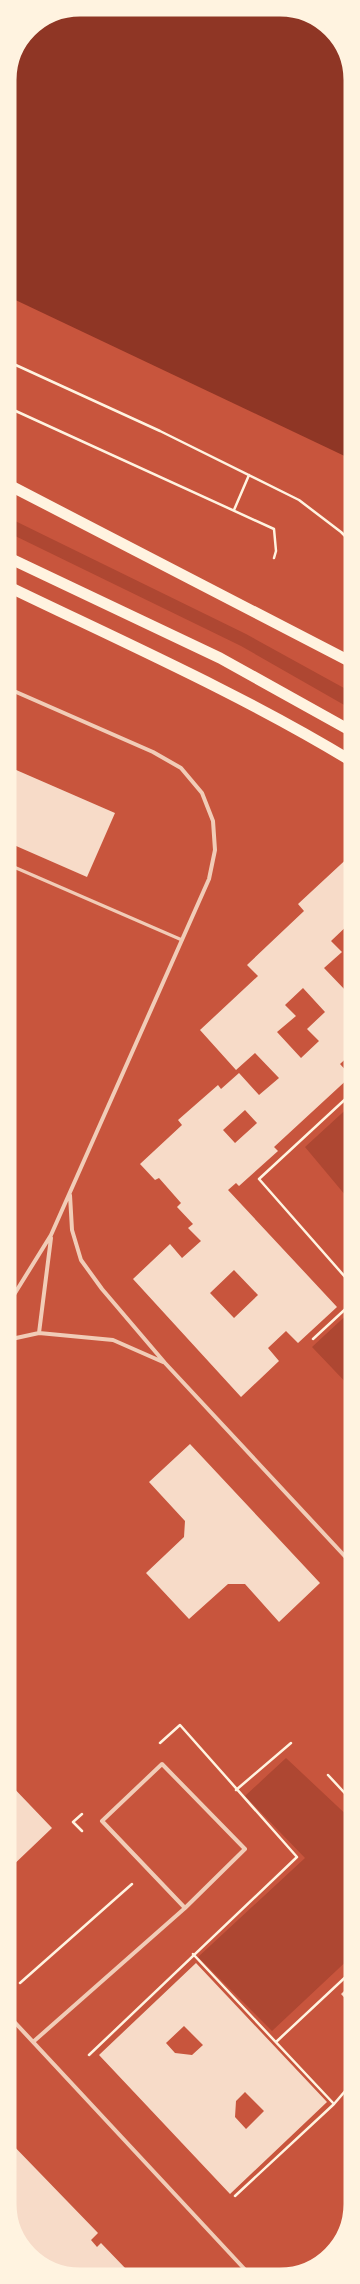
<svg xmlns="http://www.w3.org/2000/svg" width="360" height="2284" font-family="'Public Sans',sans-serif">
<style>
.green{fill:#ae4732}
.water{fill:#8f3625}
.building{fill:#f7dbc8;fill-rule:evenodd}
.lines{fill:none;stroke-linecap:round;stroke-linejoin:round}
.path{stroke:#fff3e0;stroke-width:2.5}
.service{stroke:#f1ccb7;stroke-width:3}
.minor{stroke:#f1ccb7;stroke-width:4}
.trunk{stroke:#fff3e0;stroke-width:11}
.rim{fill:none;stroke:#fff3e0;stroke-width:5}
</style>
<rect width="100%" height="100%" fill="#c8553d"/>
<path class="green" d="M7,517L246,634L353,693V710L241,646L7,532Z
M353,1103V1208L346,1196L305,1147Z
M353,1309V1390L312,1347Z
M286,1758L353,1821V1955L272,2031L198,1957L305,1858L245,1796Z"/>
<path class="water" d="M80,7L298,9L335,32L353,75V460L7,296V76L29,28L53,13Z"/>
<path class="building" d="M7,766L115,813L87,877L7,842Z
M353,853V925L351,922L331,941L342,952L324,968L347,992L353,987V1052L340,1064L351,1076L274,1147L278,1151L239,1186L236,1183L228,1190L337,1307L298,1343L286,1331L268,1348L279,1361L241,1397L133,1279L170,1244L182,1258L201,1241L188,1228L193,1224L177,1207L181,1203L159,1178L155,1180L140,1164L182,1125L178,1120L218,1085L221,1089L239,1073L259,1095L279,1078L255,1053L236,1070L200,1030L258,976L247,965L304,911L298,904ZM303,988L325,1012L307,1029L319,1041L301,1058L277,1032L296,1016L285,1005ZM245,1110L257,1123L235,1143L223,1130ZM234,1270L258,1295L234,1318L210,1293Z
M190,1444L320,1583L279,1622L245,1584H228L189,1619L146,1573L184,1537L185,1521L149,1482Z
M7,1781L52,1828L7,1871Z
M196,1963L327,2102L230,2194L99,2055ZM184,2026L203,2045L192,2055L175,2053L166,2043ZM245,2092L264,2111L246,2129L235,2117L236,2101Z
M353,1982V2007L341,1994Z
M353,2078V2090L347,2083Z
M7,2139L98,2233L91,2240L97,2247L101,2243L127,2270L121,2275H62L36,2258L21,2243L7,2209Z"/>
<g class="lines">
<path class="path" d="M7,361L160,431L299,500L341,532L353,544
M7,407L274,529L276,551L274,558
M234,510L249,475
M353,1092L259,1179L353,1286
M313,1339L353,1302
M328,1775L353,1802
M236,1790L291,1743
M82,1814L73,1822L82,1831
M193,1954L334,2104
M20,1983L132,1884
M276,2042L353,1970
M89,2055L297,1857L180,1725L160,1743
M235,2196L334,2104L346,2090L353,2097"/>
<path class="service" d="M7,864L182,940"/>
<path class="minor" d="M7,688L153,752L181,768L202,793L213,821L215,850L209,879L51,1235L7,1306
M70,1195L72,1230L81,1260L102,1289L165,1363L353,1565
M39,1333L51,1238
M7,1340L39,1333L113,1340L163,1362
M7,2014L251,2276
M33,2042L185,1908L245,1849L162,1764L102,1821L185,1908"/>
<path class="trunk" d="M7,484L353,663
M7,557L220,658L353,732
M7,586C123,642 243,695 353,762"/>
</g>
<path d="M0 0H360V2284H0ZM80 14H280A66 66 0 0 1 346 80V2204A66 66 0 0 1 280 2270H80A66 66 0 0 1 14 2204V80A66 66 0 0 1 80 14Z" fill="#fff3e0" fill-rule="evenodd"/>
<path class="rim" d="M80 14H280A66 66 0 0 1 346 80V2204A66 66 0 0 1 280 2270H80A66 66 0 0 1 14 2204V80A66 66 0 0 1 80 14Z"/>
</svg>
